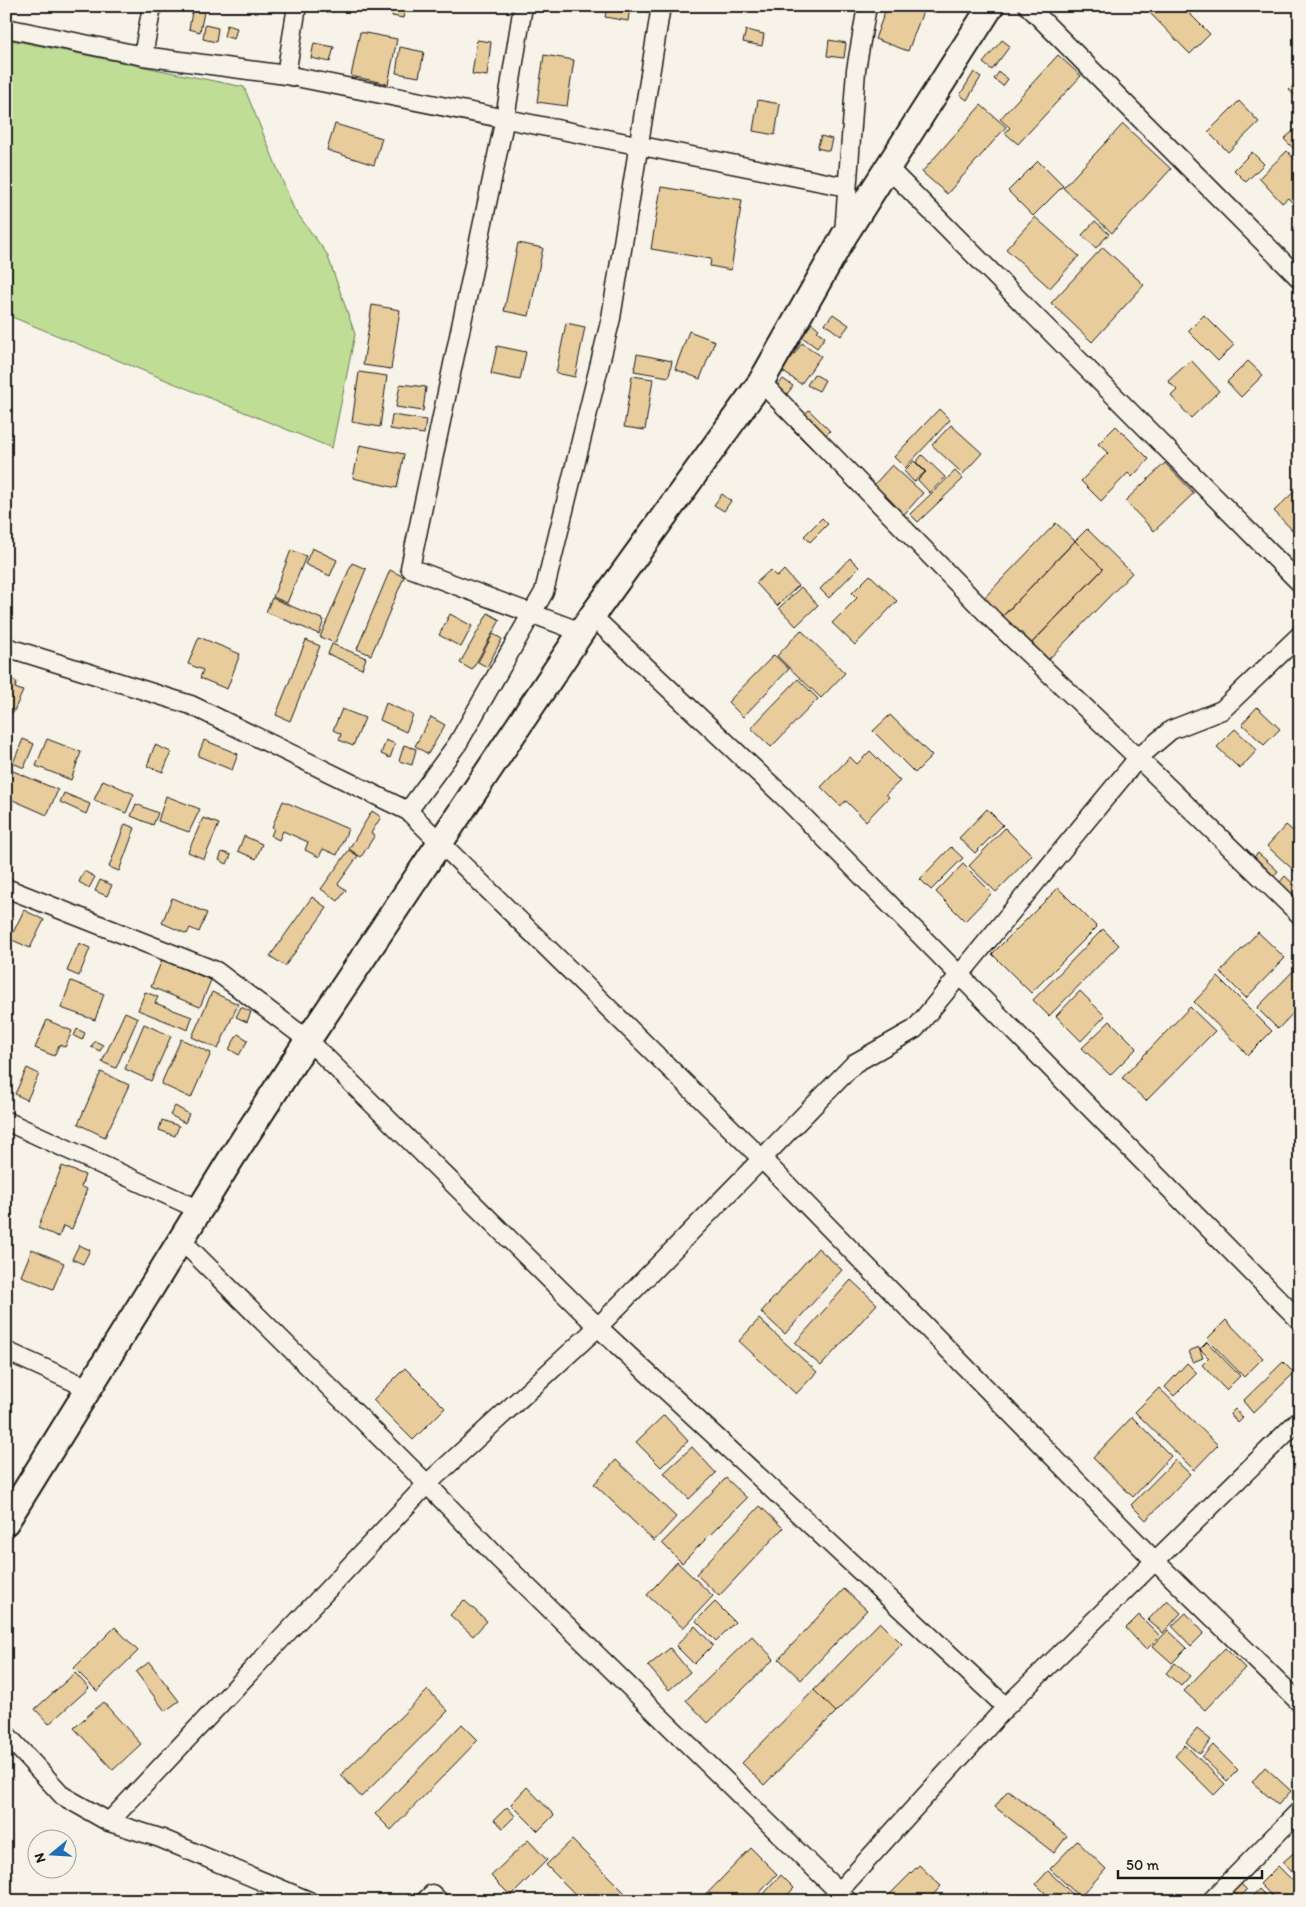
<svg xmlns="http://www.w3.org/2000/svg" width="1306" height="1907" font-family="Itim,sans-serif">
<style>
.green{fill:#bfdd95;stroke:#6e7c58}
.building{fill:#e8cc9c;stroke:#1c1c1c}
.lines{fill:none;stroke-linecap:round;stroke-linejoin:round}
.street-casing{stroke:#1c1c1c;stroke-width:21}
.secondary-casing{stroke:#1c1c1c;stroke-width:29}
.street{stroke:#f7f3e8;stroke-width:18}
.secondary{stroke:#f7f3e8;stroke-width:25}
</style>
<rect width="100%" height="100%" fill="#f7f3e8"/>
<filter id="ink" filterUnits="userSpaceOnUse"><feTurbulence type="fractalNoise" baseFrequency=".02" numOctaves="2"/><feDisplacementMap in="SourceGraphic" scale="10" xChannelSelector="R" yChannelSelector="G"/><feConvolveMatrix kernelMatrix="1 2 1 2 8 2 1 2 1" color-interpolation-filters="sRGB"/></filter>
<g filter="url(#ink)">
<path class="green" d="M6,39L244,87L294,209L327,254L355,334L332,448L12,317V173L6,171Z"/>
<path class="building" d="M193,6L205,7L200,32L189,29Z
M393,6H405L403,18L392,16Z
M552,6H577L576,12Z
M606,6H630L628,21L605,17L607,7Z
M887,6H925L908,51L875,39Z
M1153,6H1182L1210,34L1190,54L1148,11Z
M205,25L218,28L216,42L203,39Z
M227,25L237,28L234,39L224,36Z
M746,30L764,34L762,46L743,42Z
M360,32L397,39L388,84L351,76Z
M477,40L491,42L487,76L472,74Z
M829,40L846,43L844,58L827,56Z
M1002,40L1010,46L992,70L983,63Z
M314,43L334,47L330,62L311,58Z
M400,47L424,52L419,77L396,73Z
M544,55L574,60L567,106L537,102Z
M1058,55L1081,76L1018,144L1005,133L1010,128L1000,119Z
M974,72L981,77L967,100L960,95Z
M999,72L1008,79L1003,86L994,79Z
M1300,79V100L1289,90Z
M758,100L780,104L775,135L753,131Z
M1239,101L1259,122L1228,152L1208,132Z
M981,105L1006,127L947,194L922,172Z
M335,124L382,138L374,165L327,150Z
M1123,124L1171,169L1112,233L1063,188Z
M1300,125V147L1296,151L1284,139Z
M821,136L832,139L829,151L817,148Z
M1287,151L1300,165V211L1288,198L1282,203L1259,178Z
M1252,152L1264,164L1246,182L1234,170Z
M1038,161L1063,186L1033,216L1008,191Z
M661,187L742,200L731,270L710,266L711,259L651,249Z
M1035,217L1079,256L1050,288L1006,249Z
M1095,221L1109,234L1096,248L1082,235Z
M518,243L543,248L529,316L504,311Z
M1103,247L1144,285L1092,342L1051,303Z
M372,305L400,310L391,369L363,365Z
M833,314L849,325L841,336L825,324Z
M1204,315L1234,345L1218,361L1188,331Z
M566,323L585,327L575,377L556,373Z
M812,323L819,329L817,331L825,337L817,348L802,337Z
M689,331L715,341L700,379L675,369Z
M802,343L821,356L801,384L782,371Z
M497,346L526,352L520,380L491,374Z
M637,354L672,361L669,377L634,371Z
M1191,360L1219,391L1191,418L1171,396L1177,390L1168,381Z
M1248,361L1263,375L1241,397L1227,382Z
M359,372L387,376L380,427L352,422Z
M814,374L825,380L819,391L807,385Z
M632,376L653,379L645,430L624,427Z
M783,379L793,386L787,394L777,387Z
M400,384L426,387L423,411L396,407Z
M939,409L950,420L905,468L894,457Z
M809,410L830,431L812,449L791,428Z
M392,415L426,420L424,434L390,429Z
M951,425L982,453L963,474L932,445Z
M1116,426L1149,459L1132,477L1128,473L1101,501L1081,481L1108,453L1098,444Z
M360,445L404,454L397,488L353,478Z
M922,455L945,477L930,493L918,480L926,472L916,462Z
M914,461L925,472L914,482L904,471Z
M1165,463L1194,493L1154,531L1125,501Z
M892,465L923,493L899,520L882,505L888,499L873,486Z
M955,471L963,479L918,522L910,514Z
M1300,486V530L1296,534L1274,511Z
M722,494L731,501L724,511L714,505Z
M822,518L828,524L810,542L804,536Z
M1056,523L1075,541L1000,619L981,601Z
M1087,529L1132,573L1045,663L1028,647L1103,569L1075,541Z
M1075,541L1103,569L1028,647L1000,619Z
M312,548L337,560L330,576L305,564Z
M291,550L306,556L287,603L273,597Z
M850,558L859,567L829,598L820,589Z
M352,563L366,569L335,643L320,637Z
M390,570L404,577L371,655L357,649Z
M770,570L777,577L784,570L798,586L777,606L756,583Z
M870,575L897,601L855,645L832,623L857,598L852,593Z
M801,587L818,605L796,626L779,608Z
M272,598L324,620L319,634L266,612Z
M488,613L500,620L472,670L460,663Z
M450,614L472,626L461,647L439,635Z
M801,630L845,673L821,698L777,656Z
M493,634L502,639L487,667L478,662Z
M199,637L240,654L227,689L200,678L203,670L188,664Z
M306,640L320,646L290,721L276,715Z
M332,644L366,658L362,669L328,654Z
M774,655L789,669L743,717L728,702Z
M6,677L17,682L15,688L23,691L13,713L6,710Z
M798,679L818,699L771,747L751,728Z
M386,703L413,715L406,732L380,720Z
M1257,707L1280,729L1264,745L1242,724Z
M342,709L365,718L353,746L339,740L341,734L333,730Z
M890,715L932,756L915,773L873,731Z
M431,717L445,725L428,754L415,746Z
M1235,729L1257,750L1240,769L1217,747Z
M23,739L34,744L24,768L13,763Z
M47,739L81,752L71,780L36,766Z
M204,740L238,754L232,770L198,756Z
M386,740L395,744L390,758L381,754Z
M155,745L171,752L163,772L147,766Z
M404,745L416,749L412,765L399,761Z
M870,751L900,781L886,794L889,797L866,821L846,801L840,806L821,787L850,757L857,764Z
M6,768L58,790L47,815L6,797Z
M103,780L134,794L126,813L94,800Z
M64,793L90,804L86,814L60,802Z
M166,796L200,809L189,832L158,821Z
M283,801L348,829L337,855L323,849L319,857L305,850L308,842L283,831L279,840L271,836L274,828L272,827Z
M136,804L158,813L153,825L131,816Z
M987,809L1003,825L975,853L959,838Z
M372,811L381,817L371,833L375,835L361,857L349,849Z
M203,818L219,824L204,859L188,852Z
M125,824L135,828L119,871L109,867Z
M1286,825L1300,837V876L1267,846Z
M1005,828L1032,855L996,892L969,866Z
M244,836L262,844L256,859L238,851Z
M951,847L963,858L931,890L920,879Z
M349,850L358,856L338,884L346,890L338,901L321,889Z
M222,852L231,855L227,864L219,860Z
M1258,853L1278,871L1267,884L1246,865Z
M963,864L992,893L965,921L936,892Z
M84,871L95,877L89,888L79,882Z
M1285,876L1300,890V897L1291,906L1274,889Z
M100,880L112,885L107,896L95,891Z
M1058,888L1097,927L1031,993L992,954Z
M312,897L327,908L285,966L270,956Z
M172,898L207,913L199,932L190,928L187,934L162,923Z
M24,910L44,920L30,948L10,939Z
M1103,929L1119,945L1049,1016L1033,1000Z
M1258,932L1285,958L1246,998L1220,972Z
M79,943L90,948L79,976L67,971Z
M162,960L211,980L200,1007L151,987Z
M1298,966L1300,968V1006L1278,1029L1257,1008Z
M1218,977L1272,1031L1248,1055L1194,1002Z
M71,981L104,994L95,1020L61,1008Z
M1080,991L1105,1016L1081,1041L1056,1016Z
M145,992L158,997L155,1003L192,1017L188,1030L138,1010Z
M212,992L238,1004L218,1049L192,1037Z
M241,1007L251,1012L247,1022L236,1017Z
M1190,1007L1215,1031L1146,1101L1122,1078Z
M125,1012L138,1018L116,1068L102,1062Z
M47,1020L72,1031L65,1047L59,1045L54,1056L35,1048Z
M1110,1021L1137,1048L1110,1075L1082,1048Z
M144,1024L171,1036L151,1081L125,1069Z
M77,1029L85,1033L82,1040L74,1036Z
M238,1034L248,1040L239,1055L229,1049Z
M181,1039L211,1053L191,1098L161,1084Z
M95,1041L103,1045L100,1051L91,1047Z
M27,1068L39,1074L27,1100L15,1094Z
M101,1072L129,1085L105,1137L78,1124Z
M175,1106L189,1114L185,1123L170,1115Z
M162,1120L179,1126L175,1136L159,1130Z
M62,1166L85,1175L81,1187L87,1189L72,1229L63,1226L59,1237L38,1228Z
M79,1245L90,1250L83,1264L72,1259Z
M818,1248L842,1270L785,1334L761,1312Z
M32,1249L64,1263L53,1289L21,1276Z
M851,1280L877,1304L821,1366L795,1343Z
M759,1319L817,1372L796,1394L739,1341Z
M1226,1320L1263,1358L1244,1377L1207,1339Z
M1207,1342L1240,1376L1226,1390L1202,1365L1209,1358L1200,1349Z
M1199,1347L1203,1358L1193,1362L1189,1351Z
M1283,1362L1294,1373L1253,1413L1243,1401Z
M1187,1363L1197,1373L1174,1396L1165,1387Z
M405,1368L445,1408L413,1440L373,1400Z
M1159,1388L1218,1445L1194,1470L1135,1412Z
M1235,1409L1243,1418L1238,1423L1230,1414Z
M664,1415L688,1441L661,1467L636,1442Z
M1132,1417L1171,1456L1133,1497L1093,1458Z
M692,1447L716,1473L689,1499L664,1473Z
M616,1460L676,1517L654,1541L594,1484Z
M1175,1460L1190,1474L1146,1520L1131,1505Z
M726,1478L747,1498L682,1563L662,1543Z
M760,1506L783,1528L719,1596L696,1574Z
M677,1562L713,1596L683,1628L647,1595Z
M844,1589L867,1610L801,1680L779,1659Z
M464,1600L487,1621L473,1636L450,1615Z
M1167,1600L1181,1613L1163,1633L1148,1620Z
M715,1602L735,1622L716,1641L696,1621Z
M1186,1613L1204,1633L1191,1646L1172,1626Z
M1139,1615L1160,1636L1146,1650L1126,1628Z
M880,1622L902,1644L836,1712L814,1690Z
M695,1626L713,1645L694,1664L676,1646Z
M115,1627L138,1651L97,1691L74,1668Z
M1168,1630L1187,1648L1172,1663L1153,1646Z
M752,1636L774,1659L708,1723L686,1700Z
M670,1648L690,1672L669,1690L648,1666Z
M1225,1648L1245,1668L1205,1710L1184,1691Z
M149,1662L179,1701L165,1711L136,1672Z
M1175,1663L1190,1676L1181,1686L1166,1673Z
M75,1673L89,1688L49,1724L35,1709Z
M428,1690L448,1711L361,1797L341,1775Z
M814,1690L836,1712L764,1785L742,1763Z
M103,1702L141,1744L113,1770L74,1728Z
M462,1724L478,1740L391,1830L375,1814Z
M1197,1729L1211,1740L1200,1754L1186,1742Z
M1185,1745L1225,1784L1214,1795L1175,1756Z
M1213,1745L1238,1770L1227,1781L1202,1757Z
M1265,1767L1291,1791L1278,1805L1252,1782Z
M527,1787L554,1815L538,1831L511,1804Z
M1008,1790L1067,1836L1054,1853L995,1807Z
M507,1807L515,1816L503,1828L494,1820Z
M528,1840L547,1860L511,1896L491,1876Z
M572,1840L633,1901H582L546,1865Z
M1077,1841L1106,1869L1080,1897L1050,1869Z
M751,1848L777,1874L752,1901H700Z
M1297,1850L1300,1854V1881L1283,1862Z
M919,1865L941,1886L931,1897L934,1901H889L886,1898Z
M1278,1866L1300,1888V1892L1291,1901H1277L1260,1884Z
M1048,1871L1079,1900V1901H1053L1036,1884Z
M781,1875L794,1888L782,1901H763L760,1898Z
M1239,1882L1247,1890L1239,1898L1232,1890Z
M1259,1889L1271,1901H1248Z"/>
<g class="lines">
<defs>
<path id="street" d="M523,6L505,118L410,568L581,632
M1028,6L1300,279
M6,28L143,56L286,75L847,187
M143,56L152,6
M286,75L297,6
M888,168L1300,583
M844,234L856,70L867,6
M761,382L991,618L1138,758L1300,915
M592,616L783,796L1300,1321
M6,647L191,705L408,811L762,1159L1155,1561L1300,1703
M408,811L458,743L544,592L611,318L661,6
M6,888L216,971L308,1040L598,1327L1006,1707
M6,1121L200,1210
M181,1240L427,1484L498,1558L848,1901
M6,1351L88,1388
M6,1734L63,1796L109,1822L160,1838L309,1901
M109,1822L427,1484L598,1327L855,1063L915,1029L1138,758L1171,730L1222,710L1300,635
M425,1901L432,1894L439,1901
M830,1901L1006,1707L1300,1419
M1211,1901L1300,1810"/>
<path id="secondary" d="M6,1522L231,1159L308,1040L592,616L761,382L844,236L991,6"/>
</defs>
<use href="#street" class="street-casing"/>
<use href="#secondary" class="secondary-casing"/>
<use href="#street" class="street"/>
<use href="#secondary" class="secondary"/>
</g>
</g>
<rect width="1306" height="1907" fill="none" stroke="#f7f3e8" stroke-width="25"/>
<rect x="12" y="12" width="1281" height="1882" fill="none" stroke="#1c1c1c" stroke-width="2" filter="url(#ink)"/>
<g transform="translate(52 1854) rotate(252)"><circle r="24" fill="#f7f3e8" stroke="#9f9d96"/>
<path d="M0-4L9 19L0 12L-9 19Z" fill="#1f6fb2"/>
<text y="-8" font-size="14" font-weight="bold" text-anchor="middle" fill="#1c1c1c">N</text>
</g>
<path d="M1118 1870v8h144v-8" fill="none" stroke="#1c1c1c" stroke-width="2.5"/>
<text x="1126" y="1870" font-size="15" fill="#1c1c1c" stroke="#f7f3e8" stroke-width="4" paint-order="stroke">50 m</text>
</svg>
